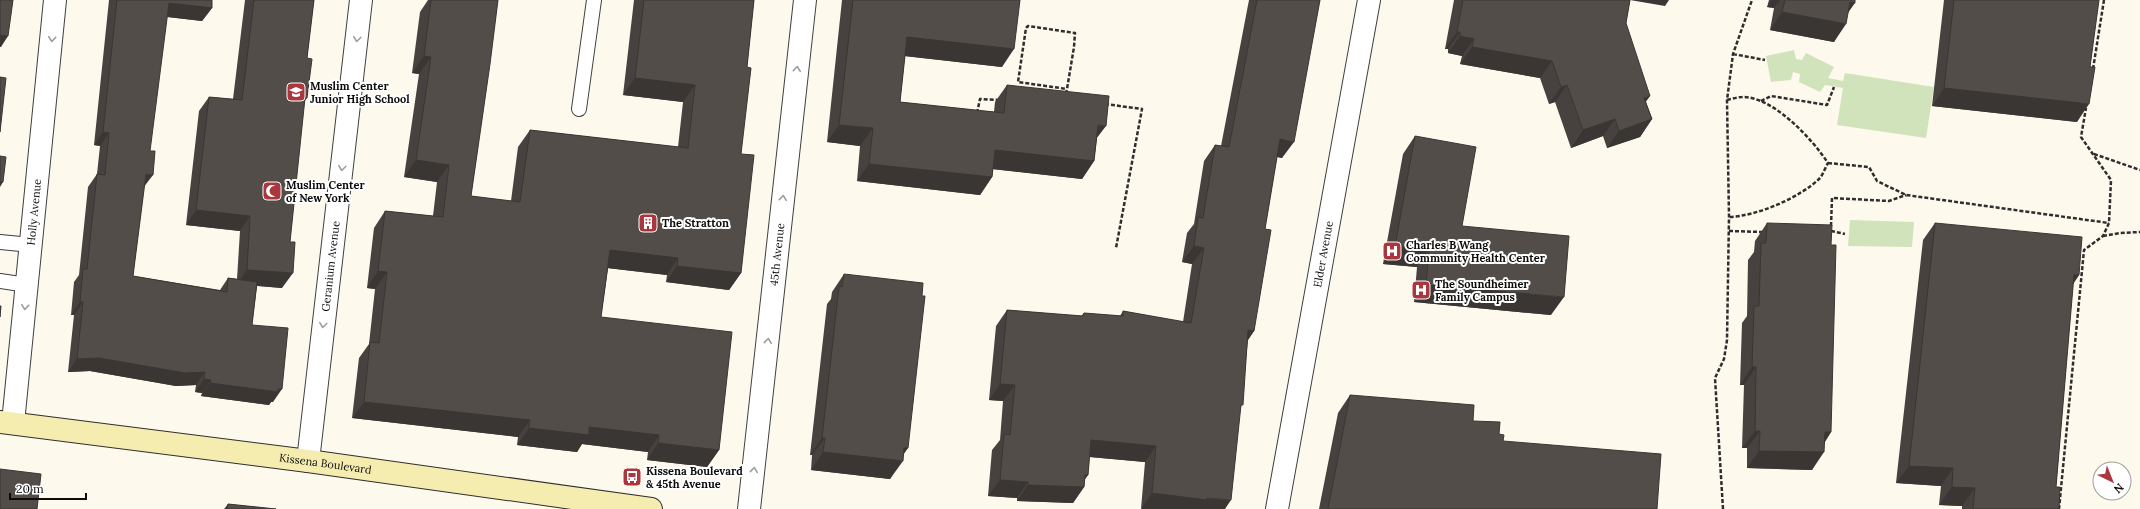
<svg xmlns="http://www.w3.org/2000/svg" width="2140" height="509" font-family="Lora,serif">
<style>
.green{fill:#d1e3bb}
.lines{fill:none;stroke-linecap:round;stroke-linejoin:round}
.lane-casing{stroke:#3f3f3f;stroke-width:16}
.street-casing{stroke:#3f3f3f;stroke-width:24}
.secondary-casing{stroke:#2e2e2e;stroke-width:24}
.path{stroke:#2e2e2e;stroke-width:2.5;stroke-dasharray:4 2;stroke-linecap:butt}
.lane{stroke:#fff;stroke-width:14}
.street{stroke:#fff;stroke-width:22}
.secondary{stroke:#f5ecb0;stroke-width:22}
.wall{fill:#474240}
.shaded-wall{fill:#3a3634}
.building{fill:#534d4a;stroke:#3a3634}
.oneway{stroke:#9e9e9e}
.labels{text-anchor:middle;dominant-baseline:central;stroke-width:4;stroke-linejoin:round;paint-order:stroke}
.poi-label{font-size:11px;font-weight:bold;fill:#0c0c0c;stroke:#fff;text-anchor:start}
.street-label{font-size:11px;fill:#0c0c0c;stroke:#fff}
</style>
<rect width="100%" height="100%" fill="#fdf9ed"/>
<path class="green" d="M1794,50L1796,59L1802,60L1806,53L1834,67L1828,78L1843,81L1845,73L1934,87L1926,138L1837,125L1843,88L1825,85L1820,92L1799,82L1800,74L1793,72L1791,80L1771,82L1766,56Z
M1850,220L1914,222L1912,247L1848,246Z"/>
<g class="lines">
<defs>
<path id="lane" d="M579,109L594,0
M0,242L31,245
M0,281L27,285"/>
<g id="street">
<path id="s1" d="M13,423L55,0"/>
<path id="s2" d="M308,461L361,0"/>
<path id="s3" d="M749,509L805,0"/>
<path id="s4" d="M1277,509L1369,0"/>
</g>
<g id="secondary">
<path id="s5" d="M0,422L308,461L651,509"/>
</g>
</defs>
<use href="#lane" class="lane-casing"/>
<use href="#street" class="street-casing"/>
<use href="#secondary" class="secondary-casing"/>
<path class="path" d="M1733,54L1765,60
M2093,69L2104,0
M1066,94L1067,89L1074,47L1075,33L1028,26L1026,28L1018,82L1067,89
M1727,100C1732,99 1737,97 1742,97C1773,96 1813,140 1828,163C1825,168 1823,175 1819,179C1799,198 1757,216 1729,217
M1761,101L1771,96L1827,105L1834,87
M1105,104L1142,109L1116,248
M977,113L980,99L999,100
M2094,154L2140,170
M1828,163L1869,167L1877,181L1906,195L2109,223
M1831,226L1832,198L1889,201L1906,195
M1729,231L1763,232
M1831,231L1845,234
M2103,236L2120,233L2140,232
M1723,509L1715,378L1724,359L1727,340L1729,217L1727,100L1733,54L1752,0
M2059,509L2084,250L2103,236L2109,223L2111,180L2081,137L2086,108"/>
<use href="#lane" class="lane"/>
<use href="#street" class="street"/>
<use href="#secondary" class="secondary"/>
</g>
<path class="wall" d="M109,0H212V8L202,21L167,17L144,187L133,276L220,290L228,278L237,279L240,231L186,225L199,111L209,97L233,99L245,0H314L307,58V98L304,102L282,288L257,286L252,325L273,402H271L269,405L201,396L202,393L195,392L196,385L176,386L90,371L68,372L74,315H71L74,282L79,275L88,187L97,174L100,146L94,145Z
M428,0H498L471,196L511,201L518,147L530,130L678,147L683,102L623,95L634,0H754L747,67L741,154V273L729,290L666,282L667,275L608,268L601,317L719,450L707,467L647,460L648,452L582,444L577,452L517,445L518,437L352,418L359,358L369,344L375,289L367,288L374,228L385,211L433,216L437,182L404,177L419,74L412,73L420,12Z
M842,0H1020L1002,67L905,56L900,102L994,112L995,102L1007,85L1097,138L1094,161L1082,179L993,169L992,177L980,195L857,181L860,146L827,142Z
M1249,0H1320L1282,158L1277,157L1265,229L1254,331L1248,340L1241,407L1141,509L1145,462L1089,457L1088,475L1085,479L1084,487L1073,503L1017,501V498L988,496L992,450L1000,440L1003,401L989,400L996,326L1007,310L1081,316L1084,313L1120,316L1123,311L1183,322L1192,264L1182,262L1187,233L1194,224L1204,161L1215,145L1221,146Z
M1454,0H1630L1626,23L1646,102L1652,119L1640,137L1607,148L1603,136L1571,148L1555,102L1549,104L1540,78L1460,64L1462,56L1448,53V49H1445Z
M1769,0H1855L1848,13L1834,42L1770,30L1774,8L1767,7Z
M1944,0H2099L2077,122L1932,106Z
M1415,136L1462,226L1551,315L1414,302L1417,267L1383,264L1403,154Z
M1767,223L1831,245V432L1825,442L1812,470L1747,468V448H1742L1744,385H1740L1742,323L1747,316L1748,260L1754,252L1755,241Z
M1935,223L2079,275L2073,284L2056,487L2059,509H1962V506L1939,505L1941,486L1896,483L1923,240Z
M844,274L904,454L890,479L811,470L812,455H810L827,304L831,299L832,292Z
M1350,395L1473,421L1499,434L1503,441L1657,509H1319L1338,413Z
M228,504L276,509H224Z"/>
<path class="shaded-wall" d="M1630,0H1669L1665,6Z
M1772,0H1780L1774,8L1767,7Z
M1850,2L1855,3L1842,21Z
M169,3L212,8L202,21L160,16Z
M1782,12L1846,24L1834,42L1770,30Z
M1457,32H1460L1448,49H1445Z
M0,35L8,36L1,47H0Z
M1460,36L1474,39L1462,56L1448,53Z
M907,37L1014,49L1002,67L895,55Z
M1472,47L1552,61L1540,78L1460,64Z
M424,56L431,57L419,74L412,73Z
M635,78L695,85L683,102L623,95Z
M1567,85L1555,102L1549,104L1561,87Z
M1944,88L2089,104L2077,122L1932,106Z
M1650,96L1638,113L1644,98Z
M1615,119L1603,136L1571,148L1583,130Z
M1652,119L1640,137L1607,148L1619,131Z
M839,125L873,128L860,146L827,142Z
M1098,125L1106,126L1093,143Z
M103,132L109,133L100,146L94,145Z
M1280,139L1294,142L1282,158L1269,155Z
M995,150L1094,161L1082,179L983,168Z
M416,160L449,165L437,182L404,177Z
M869,164L992,177L980,195L857,181Z
M146,174L153,175L143,188Z
M0,182H3L0,187Z
M196,210L250,216L240,231L186,225Z
M1194,246L1204,248L1192,264L1182,262Z
M1395,246L1429,249L1417,267L1383,264Z
M610,250L678,258L667,275L598,267Z
M677,266L741,273L729,290L666,282Z
M247,270L293,273L282,288L237,284Z
M378,271L387,272L375,289L367,288Z
M2074,275H2079L2067,293Z
M1426,285L1564,297L1551,315L1414,302Z
M80,302H83L74,315H71Z
M1248,330L1254,331L1243,347Z
M99,358L205,372L196,385L176,386L90,371L68,372L77,359Z
M1752,367H1756L1744,385H1740Z
M204,379L211,380L202,393L195,392Z
M210,383L278,389H282L273,402H271L269,405L201,396Z
M1000,384L1015,385L1003,401L989,400Z
M364,402L530,420L518,437L352,418Z
M589,427L659,435L648,452L582,444L577,452L517,445L529,428Z
M1755,431H1760L1747,448H1742Z
M1825,432H1831L1819,450Z
M822,438H825L812,455H810Z
M1091,440L1156,446L1145,462L1080,456Z
M658,443L719,450L707,467L647,460Z
M904,448H908L899,461H903L890,479L811,470L823,452Z
M1759,451L1824,452L1812,470L1747,468Z
M1909,466L1953,468L1941,486L1896,483Z
M1085,475H1088L1079,487H1084L1073,503L1017,501L1028,485Z
M1000,480L1028,482L1017,498L988,496Z
M1952,487L1975,488L1962,506L1939,505Z
M1152,493L1207,498L1231,500L1225,509H1141Z"/>
<path class="building" d="M0,0H13L8,36L0,35Z
M117,0H212V8L169,3L150,151H155L153,175L146,174L133,276L227,292L228,278L257,282L252,325L288,328L282,389H278V392L210,383L211,380L204,379L205,372L185,373L99,358L77,359L83,302H80L83,269H87L97,174L105,175L109,133L103,132Z
M254,0H314L307,58L312,59L307,98H305L290,242H295L293,273L247,270L250,216L196,210L209,97L242,100Z
M431,0H498L490,64L471,196L520,202L530,130L688,148L695,85L635,78L644,0H754L747,67L751,68L741,154L754,155L741,273L677,266L678,258L610,250L601,317L732,332L719,450L658,443L659,435L589,427V435L529,428L530,420L364,402L370,342L379,343L387,272L378,271L385,211L443,217L449,165L416,160L431,57L424,56Z
M853,0H1020L1014,49L907,37L900,102L1004,113L1007,85L1109,96L1106,126L1098,125L1094,161L995,150L992,177L869,164L873,128L839,125Z
M1257,0H1320L1294,142L1280,139L1265,229L1271,230L1254,331L1248,330L1243,405H1241L1231,500L1207,498V500L1152,493L1156,446L1091,440L1088,475H1085L1084,487L1028,485V482L1000,480L1004,434L1010,435L1015,385L1000,384L1007,310L1083,316L1084,313L1123,316V311L1191,323L1204,248L1194,246L1198,217L1203,218L1215,145L1229,147Z
M1463,0H1630L1626,23L1650,96L1644,98L1652,119L1619,131L1615,119L1583,130L1567,85L1561,87L1552,61L1472,47L1474,39L1460,36V32H1457Z
M1785,0H1855V3L1850,2L1846,24L1782,12Z
M1954,0H2099L2090,67H2095L2089,104L1944,88Z
M0,77L6,78L0,132Z
M1415,136L1476,147L1462,226L1569,236L1564,297L1426,285L1429,249L1395,246Z
M0,156L6,157L3,182H0Z
M1767,223L1832,225L1831,245H1836L1831,432H1825L1824,452L1759,451L1760,431H1755L1756,367H1752L1754,306H1759L1761,243H1766Z
M1935,223L2082,237L2079,275H2074L2056,487H2060L2059,509H1973L1975,488L1952,487L1953,468L1909,466Z
M844,274L923,283L922,296H925L908,448H904L903,461L823,452L825,438H822L836,314L839,286L842,287Z
M0,306H1L0,317Z
M1350,395L1474,405L1473,421L1500,422L1499,434L1504,435L1503,441L1661,454L1657,509H1328Z
M0,469L41,474L37,509H0Z
M228,504L276,509H227Z"/>
<defs><path id="oneway-chevron" d="M-2-3.5L2.5 0L-2 3.5" fill="none" stroke-width="1.6" stroke-linecap="round" stroke-linejoin="round"/></defs>
<g class="oneway">
<use href="#oneway-chevron" transform="translate(52 39) rotate(96)"/>
<use href="#oneway-chevron" transform="translate(357 39) rotate(97)"/>
<use href="#oneway-chevron" transform="translate(797 69) rotate(-84)"/>
<use href="#oneway-chevron" transform="translate(342 168) rotate(97)"/>
<use href="#oneway-chevron" transform="translate(783 198) rotate(-84)"/>
<use href="#oneway-chevron" transform="translate(25 307) rotate(96)"/>
<use href="#oneway-chevron" transform="translate(323 325) rotate(97)"/>
<use href="#oneway-chevron" transform="translate(768 341) rotate(-84)"/>
<use href="#oneway-chevron" transform="translate(754 470) rotate(-84)"/>
</g>
<defs>
<symbol id="school-square" viewBox="-11 -11 22 22"><rect x="-9" y="-9" width="18" height="18" rx="4" fill="#aa363e" stroke="#fff"/><path d="M0-5L7-2L0 1L-7-2ZM-4 1L0 2.5L4 1V4Q0 6-4 4Z" fill="#fff"/></symbol>
<symbol id="mosque-square" viewBox="-11 -11 22 22"><rect x="-9" y="-9" width="18" height="18" rx="4" fill="#aa363e" stroke="#fff"/><path d="M3.5-4.9A6 6 0 1 0 3.5 4.9A5 5 0 1 1 3.5-4.9Z" fill="#fff"/></symbol>
<symbol id="building-square" viewBox="-11 -11 22 22"><rect x="-9" y="-9" width="18" height="18" rx="4" fill="#aa363e" stroke="#fff"/><path d="M-4-6H4V6H1V3H-1V6H-4ZM-2.5-4.3h1.7v1.8h-1.7ZM.8-4.3h1.7v1.8H.8ZM-2.5-1h1.7V.8h-1.7ZM.8-1h1.7V.8H.8Z" fill="#fff"/></symbol>
<symbol id="hospital-square" viewBox="-11 -11 22 22"><rect x="-9" y="-9" width="18" height="18" rx="4" fill="#aa363e" stroke="#fff"/><path d="M-5-5h3v3.5h4V-5h3V5h-3V1.5h-4V5h-3Z" fill="#fff"/></symbol>
<symbol id="bus-square" viewBox="-11 -11 22 22"><rect x="-9" y="-9" width="18" height="18" rx="4" fill="#aa363e" stroke="#fff"/><path d="M-5-6H5V4H4V6H2V4H-2V6H-4V4H-5ZM-3.5-4V0h7V-4ZM-3.5 1.2v1.5H-2V1.2ZM2 1.2v1.5H3.5V1.2Z" fill="#fff"/></symbol>
</defs>
<g fill-rule="evenodd">
<use href="#school-square" x="285" y="81" width="22" height="22"/>
<use href="#mosque-square" x="261" y="180" width="22" height="22"/>
<use href="#building-square" x="637" y="212" width="22" height="22"/>
<use href="#hospital-square" x="1381" y="240" width="22" height="22"/>
<use href="#hospital-square" x="1410" y="279" width="22" height="22"/>
<use href="#bus-square" x="621" y="466" width="22" height="22"/>
</g>
<g class="labels">
<g class="poi-label">
<text x="310" y="86">Muslim Center<tspan x="310" dy="13">Junior High School</tspan></text>
<text x="286" y="185">Muslim Center<tspan x="286" dy="13">of New York</tspan></text>
<text x="662" y="223">The Stratton</text>
<text x="1406" y="245">Charles B Wang<tspan x="1406" dy="13">Community Health Center</tspan></text>
<text x="1435" y="284">The Soundheimer<tspan x="1435" dy="13">Family Campus</tspan></text>
<text x="646" y="471">Kissena Boulevard<tspan x="646" dy="13">&amp; 45th Avenue</tspan></text>
</g>
<g class="street-label">
<text stroke="none"><textPath href="#s1" startOffset="212">Holly Avenue</textPath></text>
<text stroke="none"><textPath href="#s4" startOffset="259">Elder Avenue</textPath></text>
<text stroke="none"><textPath href="#s3" startOffset="256">45th Avenue</textPath></text>
<text stroke="none"><textPath href="#s2" startOffset="196">Geranium Avenue</textPath></text>
<text stroke="none"><textPath href="#s5" startOffset="328">Kissena Boulevard</textPath></text>
</g>
</g>
<g transform="translate(2112 481) rotate(137)"><circle r="19" fill="#ffffff" stroke="#9e9e9e"/>
<path d="M0-3L7 15L0 10L-7 15Z" fill="#aa363e"/>
<text y="-6" font-size="11" font-weight="bold" text-anchor="middle" fill="#0c0c0c">N</text>
</g>
<path d="M10 493v6h76v-6" fill="none" stroke="#0c0c0c" stroke-width="2"/>
<text x="16" y="493" font-size="12" fill="#0c0c0c" stroke="#ffffff" stroke-width="3" paint-order="stroke">20 m</text>
</svg>
